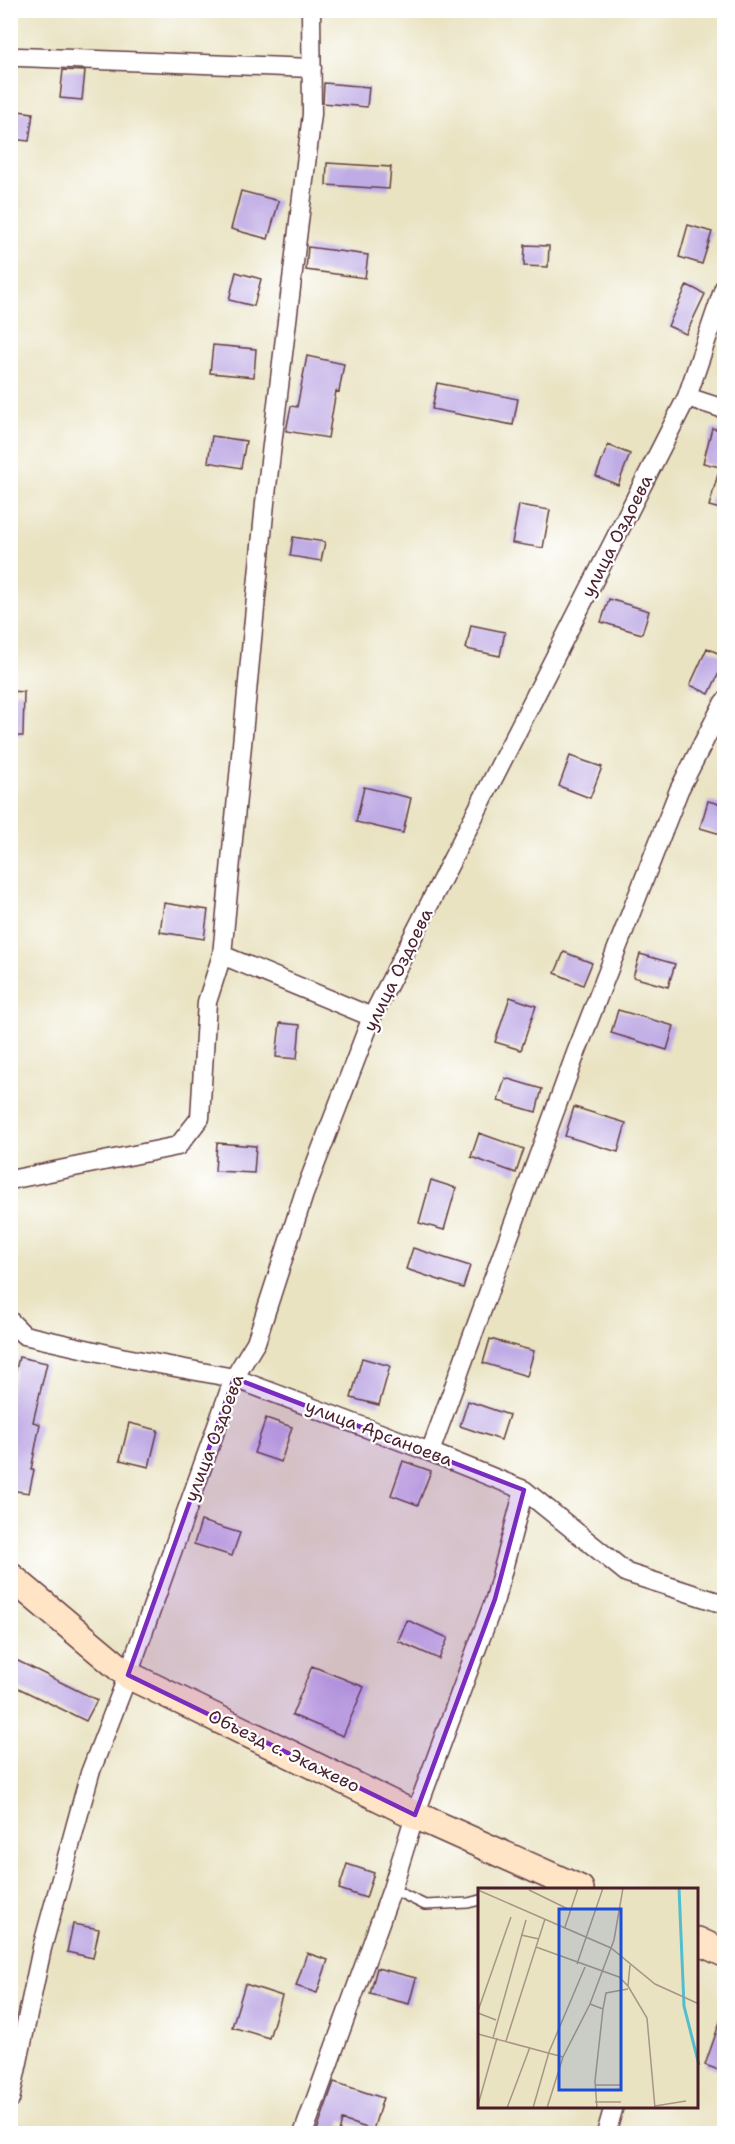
<svg xmlns="http://www.w3.org/2000/svg" width="735" height="2144" font-family="'Shantell Sans',sans-serif">
<style>
.building{fill:#c0ace5}
.lines{fill:none;stroke-linecap:round;stroke-linejoin:round}
.service-casing{stroke:#623c42;stroke-width:12}
.minor-casing{stroke:#623c42;stroke-width:21}
.secondary-casing{stroke:#623c42;stroke-width:30}
.service{stroke:#fff;stroke-width:9}
.minor{stroke:#fff;stroke-width:18}
.secondary{stroke:#ffe4c6;stroke-width:27}
.marked{fill:#7b2cbf;fill-opacity:0.2;stroke:#7b2cbf;stroke-width:4.5;stroke-linejoin:round}
.labels{text-anchor:middle;dominant-baseline:central;stroke-width:4.5;stroke-linejoin:round;paint-order:stroke}
.street-label{font-size:18px;fill:#4a1f2b;stroke:#fff}
.inset-river{fill:none;stroke:#52becd;stroke-width:3}
.inset-road{fill:none;stroke:#a99586;stroke-width:1.5}
.view{fill:#1d4ed8;fill-opacity:0.15;stroke:#1d4ed8;stroke-width:3}
.inset-edge{fill:none;stroke:#4a1f2b;stroke-width:3}
</style>
<rect width="100%" height="100%" fill="#fff"/>
<filter id="ink" filterUnits="userSpaceOnUse"><feTurbulence type="fractalNoise" baseFrequency=".0167" numOctaves="2"/><feDisplacementMap in="SourceGraphic" scale="12" xChannelSelector="R" yChannelSelector="G"/><feConvolveMatrix kernelMatrix="1 2 1 2 8 2 1 2 1" color-interpolation-filters="sRGB"/></filter>
<filter id="wash" filterUnits="userSpaceOnUse"><feTurbulence type="fractalNoise" baseFrequency=".008" numOctaves="4" result="noise"/><feDisplacementMap in="SourceGraphic" scale="24" xChannelSelector="R" yChannelSelector="G"/><feGaussianBlur stdDeviation="1.35" result="paint"/><feColorMatrix in="noise" values="0 0 0 0 0 0 0 0 0 0 0 0 0 0 0 0 0 1.4 0 .05"/><feComposite in="paint" operator="in"/></filter>
<g filter="url(#wash)">
<rect width="100%" height="100%" fill="#e9e3c2"/>
<g id="blocks">
<path class="building" d="M63,70L85,71L82,100L60,98Z
M324,83L369,87L367,107L323,103Z
M10,110L33,113L29,141L10,139Z
M327,163L391,167L389,189L326,185Z
M241,191L279,201L268,239L231,229Z
M688,225L712,232L702,264L679,257Z
M525,245L549,246L548,267L524,266Z
M308,247L368,255L365,278L306,270Z
M236,272L261,279L254,306L229,300Z
M687,285L705,294L686,334L668,326Z
M213,345L256,349L254,377L210,373Z
M307,356L344,364L339,392L336,391L328,438L286,431L291,406L297,407Z
M437,383L518,399L513,425L432,409Z
M712,428L724,431V510L709,506L720,467L703,463Z
M212,436L246,441L241,468L208,462Z
M608,445L630,454L618,485L596,476Z
M519,505L550,510L543,548L512,543Z
M293,537L325,542L321,561L290,556Z
M609,599L649,611L642,634L601,622Z
M471,625L505,632L500,656L466,649Z
M707,648L724,656V662L709,694L690,685Z
M10,691L24,692L23,736H10Z
M570,756L602,767L590,798L559,786Z
M364,787L411,798L403,833L356,822Z
M708,801L724,805V835L700,828Z
M164,903L208,910L204,939L160,932Z
M564,952L592,963L583,985L555,973Z
M640,954L675,964L668,987L633,977Z
M510,997L536,1006L521,1050L495,1042Z
M618,1010L674,1026L667,1050L611,1033Z
M280,1023L300,1025L297,1059L276,1057Z
M505,1078L542,1089L536,1112L498,1101Z
M574,1107L626,1123L618,1152L565,1136Z
M479,1133L524,1149L516,1173L471,1157Z
M217,1143L256,1146L254,1173L215,1171Z
M431,1180L456,1188L444,1230L419,1223Z
M413,1248L470,1266L463,1288L406,1269Z
M490,1339L534,1351L527,1376L483,1363Z
M19,1357L47,1363L33,1422L40,1424L31,1470H34L29,1493L10,1490V1393Z
M362,1358L390,1366L379,1405L351,1398Z
M468,1401L509,1415L501,1440L460,1426Z
M266,1418L292,1427L281,1462L254,1453Z
M129,1423L158,1430L149,1467L120,1460Z
M403,1461L431,1471L418,1505L391,1495Z
M201,1521L240,1533L232,1556L194,1544Z
M407,1620L448,1638L439,1659L398,1641Z
M10,1657L97,1700L86,1721L10,1684Z
M312,1666L364,1687L343,1736L292,1715Z
M347,1864L374,1873L366,1898L339,1889Z
M73,1924L99,1929L93,1958L67,1952Z
M307,1953L328,1960L317,1993L296,1986Z
M377,1968L416,1978L409,2004L370,1994Z
M245,1984L282,1996L269,2038L232,2027Z
M722,2016H724V2072L705,2065Z
M334,2082L383,2098L373,2130L342,2120L339,2133H316Z"/>
</g>
</g>
<g filter="url(#ink)">
<use href="#blocks" fill-opacity="0" stroke="#623c42" stroke-width="1.5"/>
<g class="lines">
<defs>
<path id="service" d="M392,1889L425,1905L468,1903L480,1900"/>
<path id="minor" d="M311,10L312,114L265,503L222,955L372,1017
M19,57L312,68
M687,397L724,409
M10,1180L178,1146L200,1118L207,1002L222,955
M10,1321L24,1335L121,1357L234,1378L430,1452L524,1490L627,1573L724,1604
M430,1452L576,1053L679,790L724,702
M10,2100L42,1948L90,1773L128,1675L234,1378L256,1342L304,1194L372,1017L687,397L724,288
M303,2134L392,1889L415,1815L495,1599L524,1490
M606,2134L614,2106"/>
<path id="secondary" d="M10,1576L128,1675L415,1815L580,1889
M698,1941L724,1953"/>
</defs>
<use href="#service" class="service-casing"/>
<use href="#minor" class="minor-casing"/>
<use href="#secondary" class="secondary-casing"/>
<use href="#service" class="service"/>
<use href="#minor" class="minor"/>
<use href="#secondary" class="secondary"/>
</g>
</g>
<path class="marked" d="M234,1378L524,1490L495,1599L415,1815L128,1675Z"/>
<g class="labels">
<g class="street-label">
<text transform="translate(617 536) rotate(-63)">улица Оздоева</text>
<text transform="translate(398 970) rotate(-64)">улица Оздоева</text>
<text transform="translate(379 1433) rotate(21)">улица Арсаноева</text>
<text transform="translate(214 1438) rotate(-69)">улица Оздоева</text>
<text transform="translate(284 1751) rotate(26)">Объезд с. Экажево</text>
</g>
</g>
<g transform="translate(478 1888)">
<rect width="220" height="220" fill="#e9e3c2"/>
<path class="inset-river" d="M201,0L206,118L221,177"/>
<path class="inset-road" d="M0,2L133,60L177,96L221,116M51,2L92,22M87,39L100,0M43,47L61,51M58,59L141,89L150,98L169,130L177,220M99,76L125,0M150,98L152,77M112,116L125,121L117,193L119,220M125,121L128,105L150,101M0,123L33,29M0,125L18,132M0,146L85,169M15,150L48,32M28,153L67,31M117,197H142M117,214H143M0,217L19,150M177,218L208,213M29,220L52,159M55,220L71,164L107,79M69,220L85,169L112,116L136,52L145,0"/>
<path class="view" d="M81,21H143V202H81Z"/>
<rect width="220" height="220" class="inset-edge"/>
</g>
<rect width="735" height="2144" fill="none" stroke="#fff" stroke-width="36"/>
</svg>
